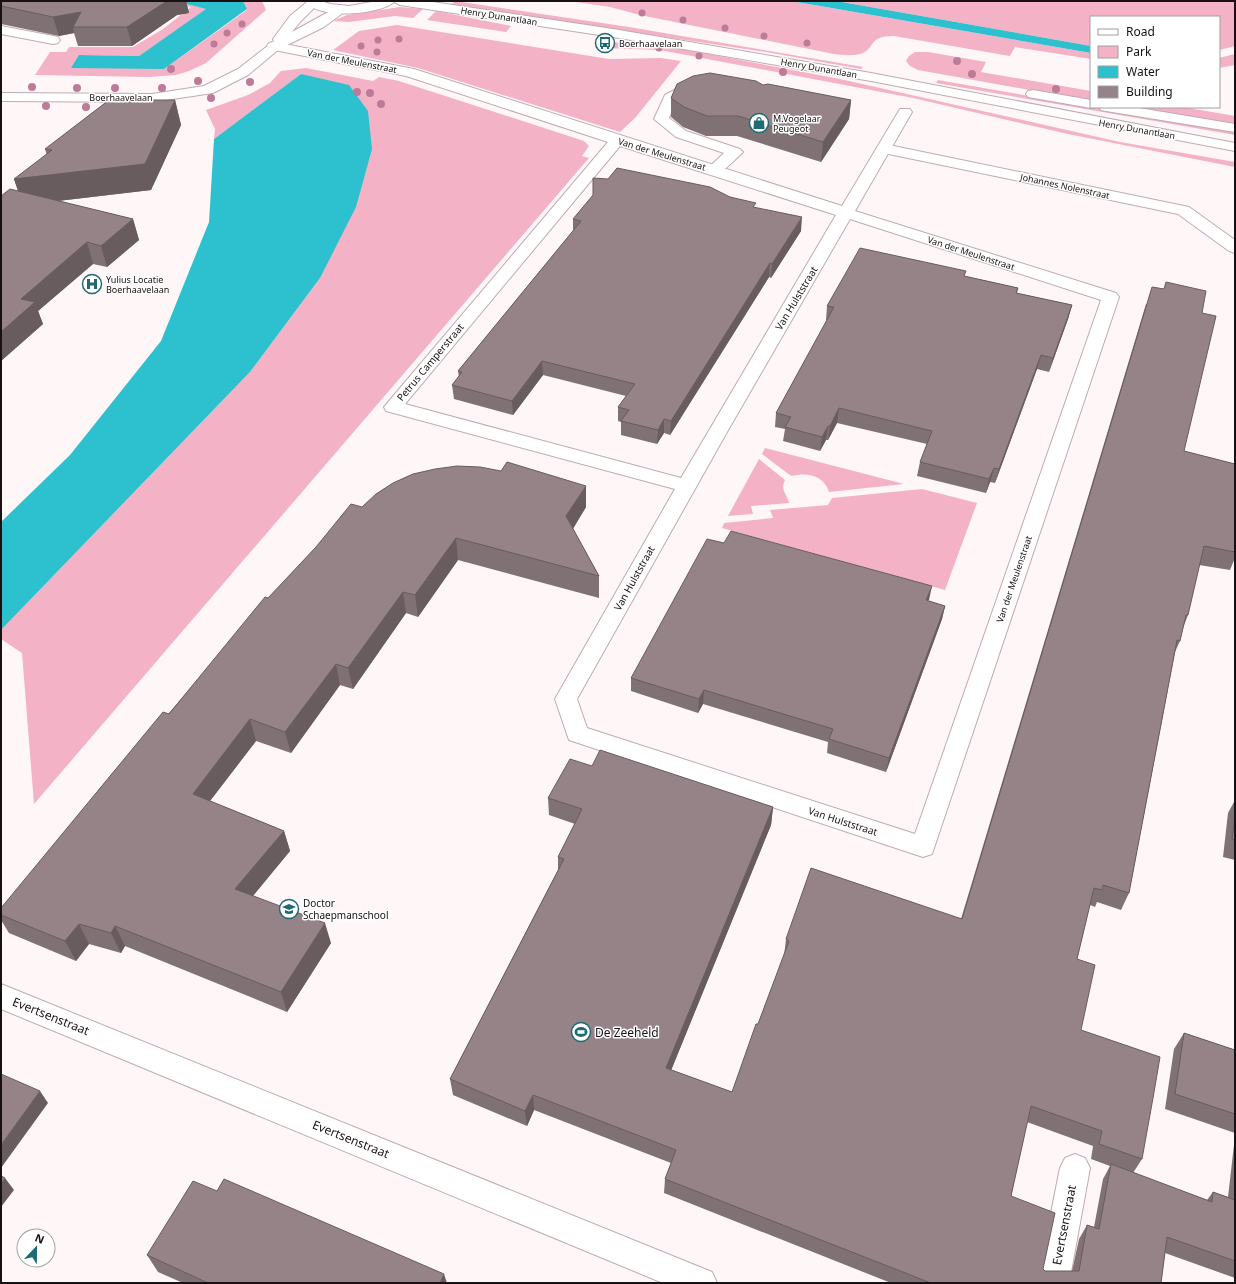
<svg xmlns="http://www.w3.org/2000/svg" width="1236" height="1284" font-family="'Noto Sans',sans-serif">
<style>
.green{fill:#f3b2c6}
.water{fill:#2dc0cf}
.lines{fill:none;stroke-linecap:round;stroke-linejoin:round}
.service-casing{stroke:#bfabb0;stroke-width:2}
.minor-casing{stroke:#bfabb0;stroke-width:2}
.tertiary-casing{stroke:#bfabb0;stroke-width:2}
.secondary-casing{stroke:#bfabb0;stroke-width:2}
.service{fill:#fff;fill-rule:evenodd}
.minor{fill:#fff;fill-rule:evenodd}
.tertiary{fill:#fff;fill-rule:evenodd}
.secondary{fill:#fff;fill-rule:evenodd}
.tree{fill:#bc7c98}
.wall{fill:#807175;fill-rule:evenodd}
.shaded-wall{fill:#685c5f}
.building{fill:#958388;stroke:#685c5f}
.labels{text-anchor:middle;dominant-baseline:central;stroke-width:3;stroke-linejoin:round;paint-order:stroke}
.far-street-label{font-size:9px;fill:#171113;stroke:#fff}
.far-poi-label{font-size:9px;fill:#171113;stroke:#fff;text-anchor:start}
.street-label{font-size:10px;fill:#171113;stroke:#fff}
.poi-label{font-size:10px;fill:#171113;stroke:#fff;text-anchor:start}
.near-street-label{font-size:12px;fill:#171113;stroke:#fff}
.near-poi-label{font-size:12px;fill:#171113;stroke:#fff;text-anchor:start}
</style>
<rect width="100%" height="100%" fill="#fff6f8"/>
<path class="green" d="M162,1H175L207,9L139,56L79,55L164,69L247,10L243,1H262L266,10L206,63L189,71L176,75L149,77L35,75L50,52H66L69,47H133L163,29L191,7Z
M455,1L629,27L863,67L861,69L766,52L451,5Z
M569,1H791L1091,53V59L1015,47L1010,56L894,36C866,36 876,50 860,54C852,56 843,55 834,54L640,15L610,7Z
M836,1H1235V46L1219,50V17H1091V46Z
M400,7L423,9L413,18L395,16L349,22L333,21L347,15Z
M436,11L511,26L506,32L427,20Z
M397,25L609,59L661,58L681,61L635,118L620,132L418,68L333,50L359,31Z
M609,42L671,47L840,79L1120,142L1235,162V167L1068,134L913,98L660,50L605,48Z
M915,52H928L986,62L981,72L1091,91V101L918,70L910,66L906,61L909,56Z
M1235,54V65L1219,68V58Z
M306,68L373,81L379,77L399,81L584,141L589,146L582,156L589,158L34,804L22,653L1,639V630L250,372L320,278L301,74L214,139L215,129L206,110L248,95L270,83L281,71Z
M938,80L1235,132V135L936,83Z
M1124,107H1183L1235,116V123L1185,118Z
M765,448L904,484L829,492C824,475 807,472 791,476L762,454Z
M759,459L785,480C780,491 787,493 789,503L751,506L753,514L728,516Z
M922,489L977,503L945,590L722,528L724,523L773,518L770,510L828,505L832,498Z"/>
<path class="water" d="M175,1H243L247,9L164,69L71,68L79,55L139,56L206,9Z
M791,1H836L1091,46V53Z
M301,74L349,85L368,111L372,149L356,207L320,278L250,372L1,630V522L70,455L161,341L209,222L214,139Z"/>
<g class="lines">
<defs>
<path id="service" d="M1,26L53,36L58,37L60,40L58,43L53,44L1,34Z
M695,79L703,81L705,84L703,87C682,92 677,99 669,118L686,131L740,149L743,152L740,155C731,163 721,176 709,173L706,170L724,153L676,137L654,119L665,95Z
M884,144L1189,207L1235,240V253L1229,251L1178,214L879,152L876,149L879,146Z
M1075,1154L1085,1158L1090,1168L1069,1283H1037L1060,1168L1065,1158Z"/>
<path id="minor" d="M274,42L414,69L842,206L900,109H910L912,112L855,211L1116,293L1119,297L932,854L923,857L569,740L555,699L675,489L386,411L384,407L608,142L406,76L269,49L267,46L269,43ZM620,146L836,215L681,478L405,404ZM850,219L1101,300L915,834L587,728L577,699L727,432Z
M1,984L712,1272L717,1283H663L1,1009Z"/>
<path id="tertiary" d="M308,1H318L319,3L300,22L292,32L341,5L348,9L324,27L279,49L248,75L213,93L152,102L1,101V93L152,94L204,86L238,69L274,41L273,39L290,16Z"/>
<path id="secondary" d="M305,1H321L330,4L349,6L377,1H426L613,29L871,73L1235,143V151L871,81L613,37L400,5L394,2C379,15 318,20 305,1Z
M1033,90L1091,100V107H1096L1091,108L1028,97L1026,94L1028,91Z
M1099,107H1133L1235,124V132L1106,111L1101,110Z"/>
</defs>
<use href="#service" class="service-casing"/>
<use href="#minor" class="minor-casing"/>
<use href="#tertiary" class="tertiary-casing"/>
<use href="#secondary" class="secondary-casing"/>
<use href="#service" class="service"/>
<use href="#minor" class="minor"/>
<use href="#tertiary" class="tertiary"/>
<use href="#secondary" class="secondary"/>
</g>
<g class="tree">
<circle cx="642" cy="13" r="3.5"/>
<circle cx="683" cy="20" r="3.5"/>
<circle cx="242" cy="24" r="3.5"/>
<circle cx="725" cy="28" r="3.5"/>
<circle cx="227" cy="33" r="3.5"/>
<circle cx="764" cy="36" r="3.5"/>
<circle cx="399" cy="39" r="3.5"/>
<circle cx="378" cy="40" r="3.5"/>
<circle cx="807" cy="43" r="3.5"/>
<circle cx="214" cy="44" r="3.5"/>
<circle cx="361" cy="46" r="3.5"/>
<circle cx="659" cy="48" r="3.5"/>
<circle cx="377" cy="52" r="3.5"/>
<circle cx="699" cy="56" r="3.5"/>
<circle cx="957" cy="61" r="4"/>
<circle cx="171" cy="69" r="4"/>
<circle cx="783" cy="72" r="4"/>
<circle cx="972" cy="74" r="4"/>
<circle cx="198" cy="81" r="4"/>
<circle cx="250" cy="82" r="4"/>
<circle cx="32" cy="87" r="4"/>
<circle cx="77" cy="88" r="4"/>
<circle cx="115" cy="88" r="4"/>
<circle cx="162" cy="88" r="4"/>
<circle cx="1056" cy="89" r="4"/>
<circle cx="357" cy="92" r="4"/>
<circle cx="370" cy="93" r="4"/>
<circle cx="211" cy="98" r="4"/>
<circle cx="381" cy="104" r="4"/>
<circle cx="46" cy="106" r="4"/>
<circle cx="86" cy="107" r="4"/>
</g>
<path class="wall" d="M1,1H186L189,13L177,15L132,46H78L74,33L59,36L1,24Z
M763,85L851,100L849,119L821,162L737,136H706L683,127L671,117V98Z
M175,100L181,125L151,190L58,201L133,219L139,240L107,267L93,264L38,311L43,324L1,361L18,191L14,179L47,155L45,149Z
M730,197L756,208L801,231L771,278L769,277L670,435L664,433L657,444L621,435V422L618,421V407L626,396L543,375L513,415L454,399L452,385L459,377L458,371L573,231V219Z
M965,276L1018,288L1017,293L1072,305L1068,319L1049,372L1037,369L995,483L990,482L986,493L917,476L920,462L927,444L837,423L828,440H826L820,451L783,441L785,429L775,427L776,413L827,320H826L827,306Z
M1146,304L1202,313L1184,451L1235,464V558L1230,570L1199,565L1188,615L1183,628L1180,641L1175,652L1129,893L1121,910L1097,902L1095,907L1090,905L1077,959L1081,1030L1142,1159L1133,1173L1207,1200L1213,1192L1228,1197L1235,1136V1278L1165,1253L1161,1283H891L664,1193L665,1179L671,1163L534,1110L527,1126L453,1095L450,1079L558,870V857L575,824L549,815L548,798L592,766L773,807L771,825L671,1070L732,1092L784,956L786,939L961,919ZM1027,1122L1093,1146L1091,1159L1110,1166L1103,1179L1094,1227L1087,1225L1079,1239L1072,1271H1045L1043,1269L1011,1196Z
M586,486V507L573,529L599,576V598L458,560L418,617L406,613L353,689L340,685L291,753L256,741L210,801L284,831L290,851L253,896L331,943L287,1012L125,946L121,953L89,944L76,961L9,933L1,920V908L268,598L362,507Z
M929,601L945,606L942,619L886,772L827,753L828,742L703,704L698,713L631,691V678Z
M1235,800V860L1223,857L1228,813Z
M1184,1033L1235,1050V1133L1165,1109L1174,1049Z
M217,1191L447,1283H183L158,1272L147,1255Z"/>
<path class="shaded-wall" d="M167,1H186L189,13L177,15L132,46L127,27Z
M81,12L73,27L74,33L59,36L53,17Z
M175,100L181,125L151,190L23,205L14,179Z
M851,100L849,119L821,162L823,142Z
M802,217L801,231L771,278L772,264Z
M133,219L139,240L107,267L101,246Z
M87,242L93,264L38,311L43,324L1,361V332L21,299Z
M770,263L769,277L670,435L671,421Z
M1072,305L1068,319L1049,372L1053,358Z
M1041,355L1037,369L995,483L999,469Z
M542,361L543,375L513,415L512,401Z
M839,408L837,423L828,440L830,426Z
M664,419V433L657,444L658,430Z
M828,426L826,440L820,451L822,437Z
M994,468L990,482L986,493L989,479Z
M586,486V507L567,538L566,516Z
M456,538L458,560L418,617L415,595Z
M932,586L929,600H926Z
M403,592L406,613L353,689L348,668Z
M945,606L942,619L886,772L889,758Z
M336,664L340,685L291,753L285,732Z
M704,690L703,704L698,713L699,699Z
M250,719L256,741L200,814L193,794Z
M773,807L771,825L666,1083V1068Z
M284,831L290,851L242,909L235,889Z
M325,923L331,943L287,1012L281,992Z
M79,924L89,944L76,961L65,941Z
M115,926L125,946L121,953L111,933Z
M40,1091L48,1103L1,1168V1145Z
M533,1095L534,1110L527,1126L525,1111Z
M5,1178L14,1190L1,1207V1184Z
M444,1274L447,1283H440Z"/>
<path class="building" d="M1,1H167L127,27H73L81,12L53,17L1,6Z
M710,73L756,81L763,85L768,84L851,100L823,142L738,116H707L684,107L671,98L677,84L693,76Z
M109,100H175L145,164L14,179L52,150L45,149Z
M617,168L710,187L730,197L756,203L753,207L802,217L772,264L770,263L671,421L664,419L658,430L621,421L629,410L618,407L635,384L542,361L512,401L452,385L462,372L458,371L581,221L573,219L593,195V178L608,179Z
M10,189L133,219L101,246L87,242L21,299L35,302L1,332V196Z
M860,248L966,271L964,276L1018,288L1016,293L1072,305L1053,358L1041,355L999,469L994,468L989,479L920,462L932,431L839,408L830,426H828L822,437L785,427L791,417L776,413L834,307L827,306Z
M1166,282L1206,291L1202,313L1216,316L1184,451L1235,464V552L1204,546L1188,615H1186L1180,641L1177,640L1129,893L1103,885L1102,890L1094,888L1077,959L1095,965L1081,1030L1160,1057L1153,1098L1142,1159L1099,1144L1102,1131L1031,1106L1011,1196L1055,1213L1043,1269L1045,1271H1079L1087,1225L1099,1229L1111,1164L1212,1202L1213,1192L1235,1200V1261L1167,1237L1161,1283H931L665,1179L676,1150L533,1095L525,1111L450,1079L564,859L558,857L582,809L548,798L570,759L592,766L600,750L773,807L666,1068L732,1092L756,1024H758L789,941L786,939L811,868L962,919L1152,287L1164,289Z
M507,462L586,486L566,516L599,576L456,538L415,595L403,592L348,668L336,664L285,732L250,719L193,794L284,831L235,889L325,923L281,992L115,926L111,933L79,924L65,941L1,915V908L163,712L169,714L265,597L268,598L316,547L351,504L362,507L376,494L393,483L413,474L435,469L457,466L480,467L501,471Z
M731,531L932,586L926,600L945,606L889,758L829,739L833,729L704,690L699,699L631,678L707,539L724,543Z
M1235,817V840L1232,839Z
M1184,1033L1235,1050V1114L1175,1094Z
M1,1074L40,1091L1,1145Z
M1,1176L5,1178L1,1184Z
M224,1179L444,1274L440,1283H208L147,1255L193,1181L217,1191Z"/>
<defs>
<symbol id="bus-ring" viewBox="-11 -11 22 22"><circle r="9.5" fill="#fff" stroke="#206b73" stroke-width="1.5"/><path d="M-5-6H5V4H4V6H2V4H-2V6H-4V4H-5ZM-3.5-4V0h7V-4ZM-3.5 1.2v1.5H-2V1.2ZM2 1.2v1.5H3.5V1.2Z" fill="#206b73"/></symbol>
<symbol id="shop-ring" viewBox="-11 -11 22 22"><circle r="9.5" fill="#fff" stroke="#206b73" stroke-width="1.5"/><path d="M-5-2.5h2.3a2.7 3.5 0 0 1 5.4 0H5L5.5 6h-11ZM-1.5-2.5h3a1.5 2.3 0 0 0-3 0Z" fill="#206b73"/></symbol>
<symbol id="hospital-ring" viewBox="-11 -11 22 22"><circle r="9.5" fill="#fff" stroke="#206b73" stroke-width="1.5"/><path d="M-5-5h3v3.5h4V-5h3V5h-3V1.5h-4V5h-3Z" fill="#206b73"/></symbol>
<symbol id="school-ring" viewBox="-11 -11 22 22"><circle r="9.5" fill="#fff" stroke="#206b73" stroke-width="1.5"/><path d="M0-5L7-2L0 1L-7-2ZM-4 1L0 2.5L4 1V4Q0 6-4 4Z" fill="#206b73"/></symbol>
<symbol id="stadium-ring" viewBox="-11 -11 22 22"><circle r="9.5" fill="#fff" stroke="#206b73" stroke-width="1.5"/><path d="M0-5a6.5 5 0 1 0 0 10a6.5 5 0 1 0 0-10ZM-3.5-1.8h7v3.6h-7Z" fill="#206b73"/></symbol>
</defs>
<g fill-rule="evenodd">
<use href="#bus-ring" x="594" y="32" width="22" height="22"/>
<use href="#shop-ring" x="748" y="112" width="22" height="22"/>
<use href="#hospital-ring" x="81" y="273" width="22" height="22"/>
<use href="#school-ring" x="278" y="898" width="22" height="22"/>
<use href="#stadium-ring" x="570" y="1021" width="22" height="22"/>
</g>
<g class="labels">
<g class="far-street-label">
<text transform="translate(499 16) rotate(9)">Henry Dunantlaan</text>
<text transform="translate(352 61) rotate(11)">Van der Meulenstraat</text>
<text transform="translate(819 68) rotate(10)">Henry Dunantlaan</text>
<text x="121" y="97">Boerhaavelaan</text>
<text transform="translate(1137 129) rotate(10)">Henry Dunantlaan</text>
<text transform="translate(662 154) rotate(17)">Van der Meulenstraat</text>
<text transform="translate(1065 186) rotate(12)">Johannes Nolenstraat</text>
<text transform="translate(971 253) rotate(18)">Van der Meulenstraat</text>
<text transform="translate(1014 579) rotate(-71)">Van der Meulenstraat</text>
</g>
<g class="far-poi-label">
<text x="619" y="43">Boerhaavelaan</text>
<text x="773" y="118">M.Vogelaar<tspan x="773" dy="10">Peugeot</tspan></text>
<text x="106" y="279">Yulius Locatie<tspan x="106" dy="10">Boerhaavelaan</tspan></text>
</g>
<g class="street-label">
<text transform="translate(796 298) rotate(-59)">Van Hulststraat</text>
<text transform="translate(430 362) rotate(-50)">Petrus Camperstraat</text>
<text transform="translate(634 578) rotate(-61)">Van Hulststraat</text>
<text transform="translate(843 821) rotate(18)">Van Hulststraat</text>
</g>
<g class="poi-label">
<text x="303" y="903">Doctor<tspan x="303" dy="12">Schaepmanschool</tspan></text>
</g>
<g class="near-street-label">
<text transform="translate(51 1016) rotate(22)">Evertsenstraat</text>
<text transform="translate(351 1139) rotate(22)">Evertsenstraat</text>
<text transform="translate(1064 1225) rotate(-79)">Evertsenstraat</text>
</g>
<g class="near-poi-label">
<text x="595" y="1032">De Zeeheld</text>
</g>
</g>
<rect width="1236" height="1284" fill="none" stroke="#171113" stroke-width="4"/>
<rect x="1090" y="16" width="130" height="92" fill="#ffffff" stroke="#a2a0a1"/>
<rect x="1098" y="29" width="20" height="6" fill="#ffffff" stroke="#a2a0a1"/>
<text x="1126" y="36" font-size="12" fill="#171113">Road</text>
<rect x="1098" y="46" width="20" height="12" fill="#f3b2c6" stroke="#a2a0a1"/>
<text x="1126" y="56" font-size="12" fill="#171113">Park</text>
<rect x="1098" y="66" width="20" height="12" fill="#2dc0cf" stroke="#a2a0a1"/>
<text x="1126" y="76" font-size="12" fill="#171113">Water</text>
<rect x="1098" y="86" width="20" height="12" fill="#958388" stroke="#a2a0a1"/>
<text x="1126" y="96" font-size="12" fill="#171113">Building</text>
<g transform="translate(36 1248) rotate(22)"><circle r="19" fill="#ffffff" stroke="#a2a0a1"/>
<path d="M0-3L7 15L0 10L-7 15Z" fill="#206b73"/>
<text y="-6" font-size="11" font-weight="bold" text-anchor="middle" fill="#171113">N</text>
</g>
</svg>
